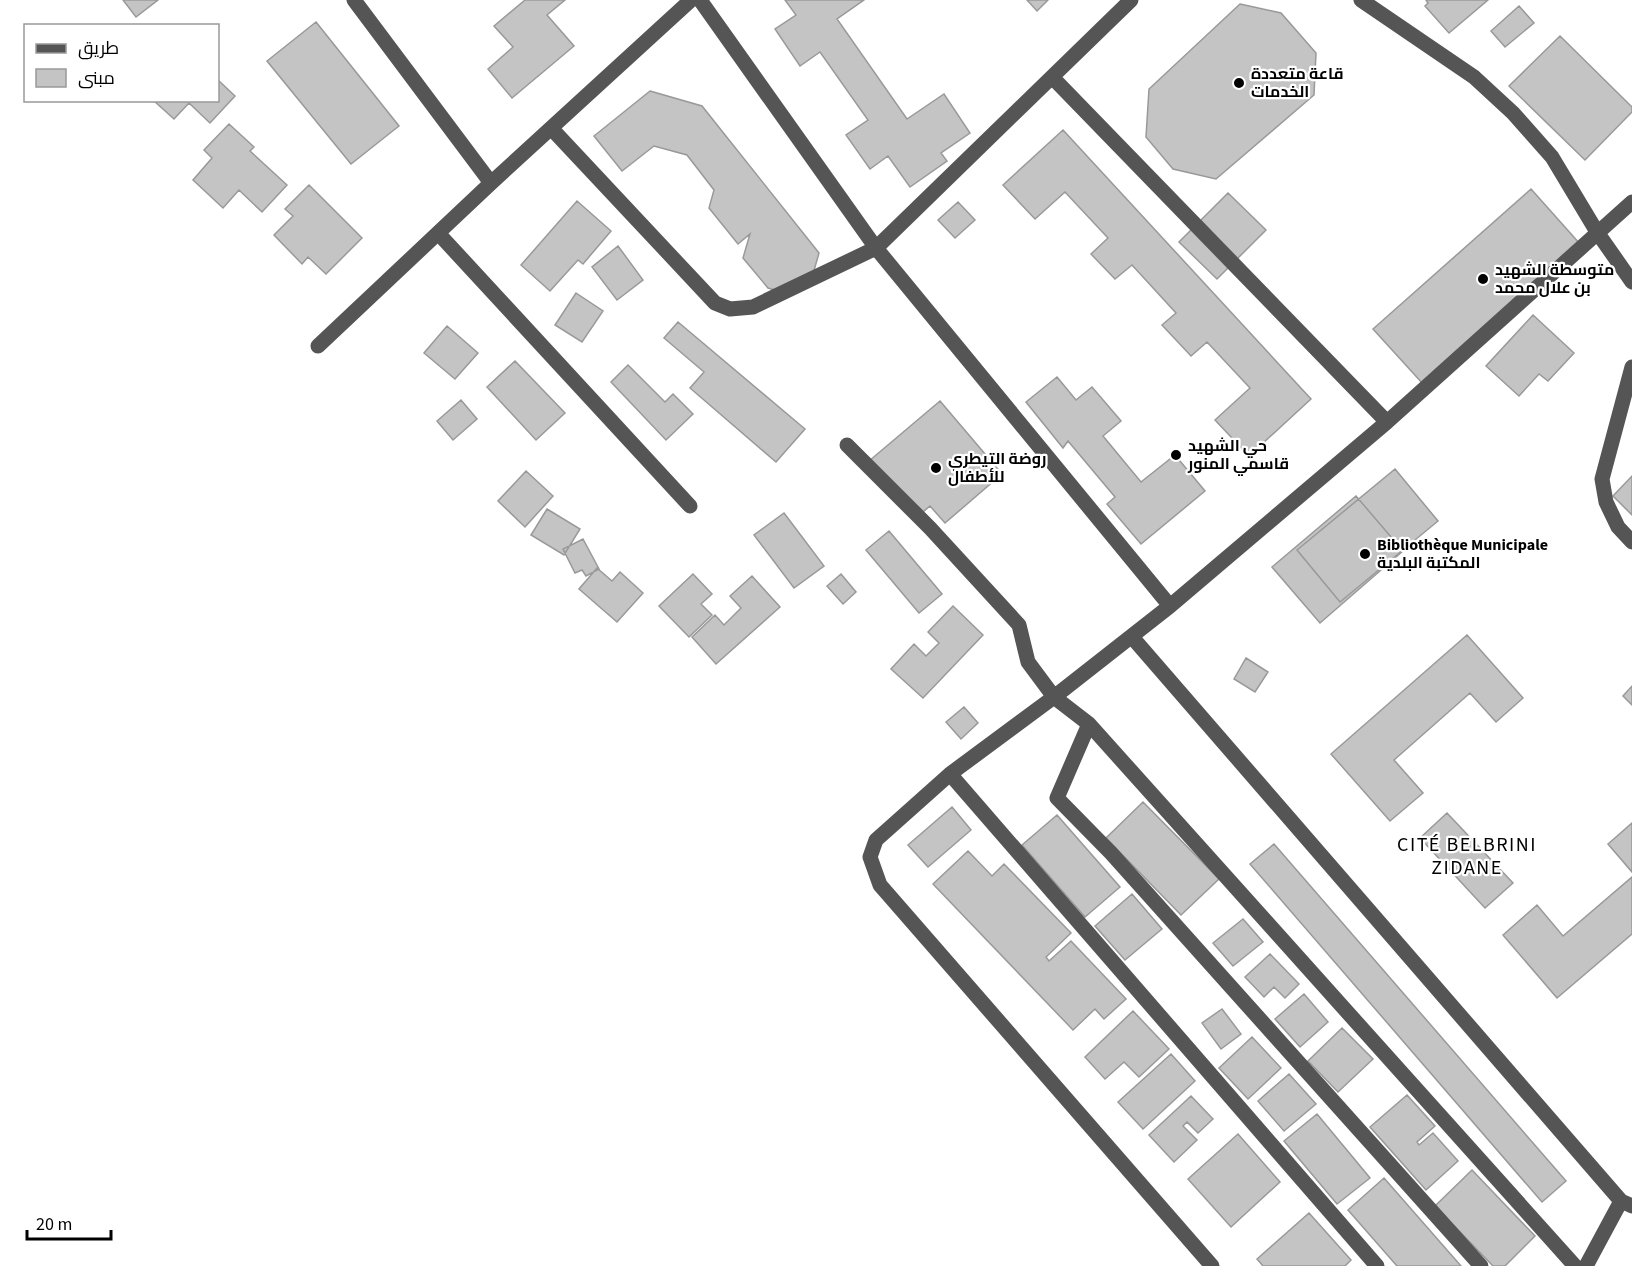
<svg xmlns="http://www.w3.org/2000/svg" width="1632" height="1266" font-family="'Source Sans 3',Cairo,sans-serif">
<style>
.building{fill:#c4c4c4;stroke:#999;stroke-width:1.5}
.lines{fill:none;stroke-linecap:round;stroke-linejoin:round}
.minor{stroke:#555;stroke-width:15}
.poi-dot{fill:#000;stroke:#fff;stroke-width:2}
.labels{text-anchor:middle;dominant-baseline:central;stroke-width:4.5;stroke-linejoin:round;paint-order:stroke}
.poi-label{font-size:16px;font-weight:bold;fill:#000;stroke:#fff;text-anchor:start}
.quarter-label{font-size:20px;letter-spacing:1.5px;fill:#000;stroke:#fff}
</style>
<rect width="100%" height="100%" fill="#fff"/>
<path class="building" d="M123,0H158L136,17Z
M525,0H565L547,15L574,46L512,98L488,69L513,47L494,26Z
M785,0H864L837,19L907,119L944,94L970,133L941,153L947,161L910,187L888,156L870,169L846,135L868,120L820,52L800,66L775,29L796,15Z
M1027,0H1048L1037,11Z
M1426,0H1488L1449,33L1425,6L1428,3Z
M1240,4L1281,13L1316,53L1314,95L1216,179L1173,169L1146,137L1149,89Z
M1519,6L1534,23L1505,47L1491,31Z
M316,22L399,126L351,164L267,61Z
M1560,36L1632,107V112L1585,160L1509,86Z
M218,80L235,96L210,123L189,103L174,119L153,100H218Z
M650,91L702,106L819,253L813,274L788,294L768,288L743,258L750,234L738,244L709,208L714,190L687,155L654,146L622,171L594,136Z
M229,124L254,147L250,151L287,185L262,212L239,190L223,208L193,180L212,158L204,150Z
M1063,130L1311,399L1249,456L1215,420L1250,388L1207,342L1191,356L1162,325L1176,313L1132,265L1115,279L1091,254L1108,238L1065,192L1035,219L1003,185Z
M309,185L362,238L326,274L308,257L302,264L274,235L293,216L285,209Z
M1531,189L1580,244L1423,384L1373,329Z
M1228,193L1266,230L1217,279L1179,242Z
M577,201L611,231L583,264L578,260L550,291L521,265Z
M958,202L975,220L955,238L938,220Z
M618,246L643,280L617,300L592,267Z
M576,293L603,311L582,342L555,325Z
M1533,315L1574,353L1548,381L1539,374L1519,396L1486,366Z
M678,322L805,429L776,462L690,388L704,372L664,338Z
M447,326L478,353L455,379L424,353Z
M515,361L565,413L536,440L487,387Z
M628,365L665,402L673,394L693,414L666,440L611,382Z
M1057,377L1076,400L1092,387L1121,421L1103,436L1141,482L1175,455L1205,491L1141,544L1107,504L1115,497L1068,441L1063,448L1026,402Z
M461,400L477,419L453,440L437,421Z
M940,401L1002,474L945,523L930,506L917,517L869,461Z
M1395,469L1438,521L1340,602L1297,550Z
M526,471L553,496L525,527L498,501Z
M1632,476V515L1613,496Z
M1356,496L1403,551L1320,623L1272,567Z
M547,509L580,529L564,555L531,535Z
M784,513L824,566L794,588L754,535Z
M889,531L942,594L919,613L866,550Z
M583,539L599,569L586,576L582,570L575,573L563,549Z
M597,568L612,581L620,572L643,593L617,622L579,589Z
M693,574L712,594L701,604L712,615L689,637L659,606Z
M841,574L856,592L843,604L827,586Z
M752,576L780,607L716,664L692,637L715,615L724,625L741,608L730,596Z
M953,606L983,635L923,698L891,669L914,644L926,656L939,643L928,632Z
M1467,635L1523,698L1496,722L1470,693L1394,760L1423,793L1390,821L1331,754Z
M1246,658L1268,672L1255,692L1234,679Z
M1632,686V705L1623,696Z
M964,707L978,723L961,739L946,722Z
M1143,802L1219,879L1181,915L1106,838Z
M952,807L971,830L928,867L908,845Z
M1447,813L1513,883L1485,908L1420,838Z
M1057,815L1120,887L1085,917L1022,845Z
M1632,823V872L1608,844Z
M1274,844L1566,1181L1542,1202L1250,864Z
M968,851L992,876L1004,864L1071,933L1046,957L1049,961L1071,941L1126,999L1104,1019L1095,1009L1073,1030L933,884Z
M1632,877V934L1557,998L1503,935L1537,905L1563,936Z
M1132,894L1162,929L1125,960L1095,926Z
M1243,919L1263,942L1233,966L1213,943Z
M1270,954L1299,984L1285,998L1274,987L1264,997L1245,977Z
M1304,994L1328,1022L1300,1047L1275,1019Z
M1222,1009L1241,1034L1221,1049L1202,1023Z
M1133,1011L1169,1049L1139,1077L1124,1062L1105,1079L1085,1057Z
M1342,1028L1373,1059L1338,1092L1308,1061Z
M1252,1037L1281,1068L1248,1099L1219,1068Z
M1171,1054L1195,1081L1143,1129L1118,1102Z
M1289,1074L1316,1104L1284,1131L1258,1101Z
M1407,1095L1435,1126L1417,1142L1419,1145L1433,1133L1458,1161L1426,1190L1370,1127Z
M1191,1096L1213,1119L1198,1133L1187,1122L1183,1126L1197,1140L1174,1162L1149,1135Z
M1317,1114L1370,1178L1337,1204L1284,1141Z
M1238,1134L1280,1182L1231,1227L1188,1179Z
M1472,1170L1535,1236L1505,1266H1493L1435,1206Z
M1384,1178L1461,1266H1397L1348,1210Z
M1309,1213L1351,1260L1345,1266H1263L1257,1259Z"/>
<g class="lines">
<path class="minor" d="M354,0L491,183
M700,0L876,248L1170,606
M1361,0L1474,77L1513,113L1552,157L1597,232L1632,282
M1053,78L1387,422
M551,128L715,303L730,309L753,307L876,248L1131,0
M438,233L690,506
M318,346L491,183L691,0
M1632,367L1602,479L1606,502L1618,527L1632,542
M847,445L930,528L1019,625L1028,662L1054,697L1089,724L1575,1266
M1132,637L1621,1201L1632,1206
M1089,724L1057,798L1111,853L1481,1266
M950,774L1377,1266
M1212,1266L880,885L870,857L876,840L950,774L1054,697L1170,606L1387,422L1632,202
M1586,1266L1621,1201"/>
</g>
<g class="poi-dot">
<circle cx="1239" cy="83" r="6"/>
<circle cx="1483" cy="279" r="6"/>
<circle cx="1176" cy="455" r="6"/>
<circle cx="936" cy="468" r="6"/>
<circle cx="1365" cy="554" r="6"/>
</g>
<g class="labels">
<g class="poi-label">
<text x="1251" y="74">قاعة متعددة<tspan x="1251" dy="18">الخدمات</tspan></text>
<text x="1495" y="270">متوسطة الشهيد<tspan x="1495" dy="18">بن علال محمد</tspan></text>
<text x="1188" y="446">حي الشهيد<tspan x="1188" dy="18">قاسمي المنور</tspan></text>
<text x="948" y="459">روضة التيطري<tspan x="948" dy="18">للأطفال</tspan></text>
<text x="1377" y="545">Bibliothèque Municipale<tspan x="1377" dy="18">المكتبة البلدية</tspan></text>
</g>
<g class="quarter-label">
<text x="1467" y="845">CITÉ BELBRINI<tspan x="1467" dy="23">ZIDANE</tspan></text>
</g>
</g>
<rect x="24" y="24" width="195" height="78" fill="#ffffff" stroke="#999999" stroke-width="1.5"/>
<rect x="36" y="44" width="30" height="9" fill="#555555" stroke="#999999" stroke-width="1.5"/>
<text x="78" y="54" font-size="18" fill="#000000">طريق</text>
<rect x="36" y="69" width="30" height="18" fill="#c4c4c4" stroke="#999999" stroke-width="1.5"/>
<text x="78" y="84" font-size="18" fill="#000000">مبنى</text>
<path d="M27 1230v9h84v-9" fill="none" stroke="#000000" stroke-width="3"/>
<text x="36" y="1230" font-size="18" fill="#000000" stroke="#ffffff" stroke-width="4.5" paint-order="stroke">20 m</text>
</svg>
